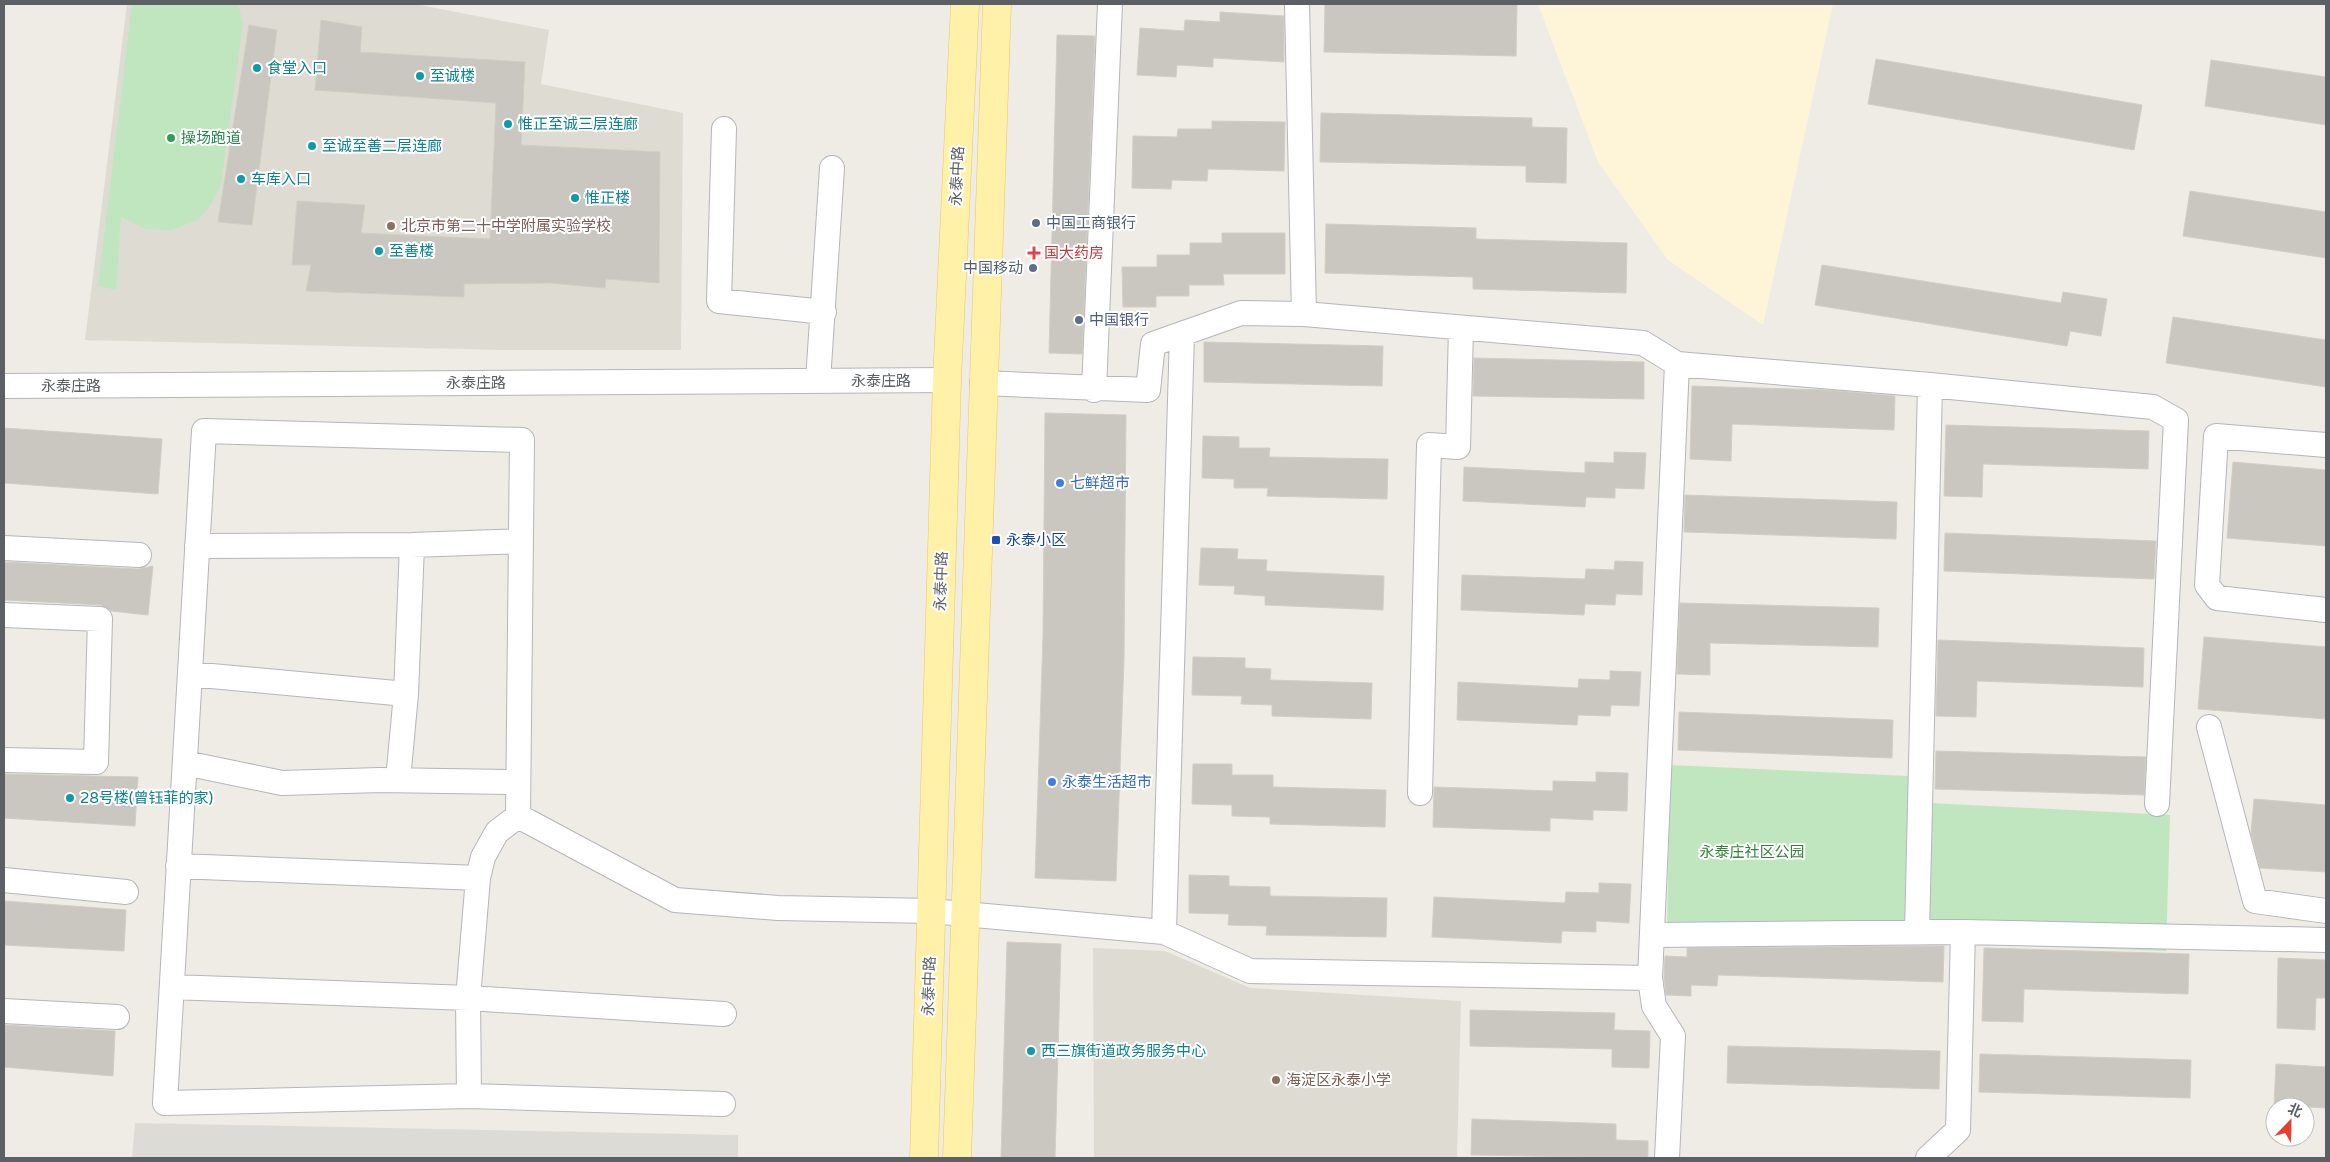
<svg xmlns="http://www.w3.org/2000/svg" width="2330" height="1162" font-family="'Varela Round','Noto Sans SC',sans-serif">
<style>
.commercial{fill:#fef5d9}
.industrial{fill:#dddbd6}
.education{fill:#dedbd2}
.green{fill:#c0e6c0}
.building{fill:#cac7c1;stroke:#d3cec2}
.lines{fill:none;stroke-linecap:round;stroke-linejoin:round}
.minor-casing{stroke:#b4b6bb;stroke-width:26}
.major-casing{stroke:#f1c65a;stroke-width:29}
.minor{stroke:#fff;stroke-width:24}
.major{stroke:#fff1a8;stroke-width:28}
.culture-dot{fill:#0f9aa8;stroke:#fff;stroke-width:2}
.leisure-dot{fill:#2e9e5b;stroke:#fff;stroke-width:2}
.service-dot{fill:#5c6f8a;stroke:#fff;stroke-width:2}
.education-dot{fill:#8d6e63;stroke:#fff;stroke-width:2}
.health-dot{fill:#e0444e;stroke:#fff;stroke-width:2}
.shop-dot{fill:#3f7fe0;stroke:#fff;stroke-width:2}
.transit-dot{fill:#1a4fb4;stroke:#fff;stroke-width:2}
.labels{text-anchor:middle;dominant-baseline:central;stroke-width:4;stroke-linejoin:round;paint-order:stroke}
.culture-label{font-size:15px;fill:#0d838f;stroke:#fff;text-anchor:start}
.leisure-label{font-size:15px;fill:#27864d;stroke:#fff;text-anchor:start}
.street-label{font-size:15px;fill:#5c6064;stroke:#fff}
.service-label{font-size:15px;fill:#4e5e75;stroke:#fff;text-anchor:start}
.education-label{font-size:15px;fill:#785e54;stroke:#fff;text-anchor:start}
.health-label{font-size:15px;fill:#be3a42;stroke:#fff;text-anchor:start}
.shop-label{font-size:15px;fill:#366cbe;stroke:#fff;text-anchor:start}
.transit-label{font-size:15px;fill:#164399;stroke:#fff;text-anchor:start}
.park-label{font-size:15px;fill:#348338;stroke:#fff}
</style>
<rect width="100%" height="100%" fill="#eeece4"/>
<path class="commercial" d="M1538,4H1833L1763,325L1668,260L1598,162Z"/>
<path class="industrial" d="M135,1123L738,1135V1158H132Z"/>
<path class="education" d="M127,4H415L549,30L541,84L683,113L681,350H501L85,340Z
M1093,948L1165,951L1250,988L1461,1001L1457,1158H1094Z"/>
<path class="green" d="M132,4H238L243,23L221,185L210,206L198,220L171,230L145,229L121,217L116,290L98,286Z
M1670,765L1929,777L1930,803L2170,815L2166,951L1667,933Z"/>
<path class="building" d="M1325,4H1517L1516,56L1324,52Z
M1220,12L1284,16V62L1213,58V67L1177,65L1176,77L1137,75L1140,28L1184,31L1185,20L1220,22Z
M321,20L362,27L360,52L525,62L521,145L660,152L659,283L606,279L605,288L549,283L464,284V297L306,291L311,265H292L297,201L365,205L361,233L490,239L496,103L315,90Z
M249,25L277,30L252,225L218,222Z
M1057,35L1095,36L1082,354L1049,353Z
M1876,59L2142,105L2134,150L1868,104Z
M2211,60L2326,77V125L2205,106Z
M1321,113L1532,118V127L1567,128L1566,183L1526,182V166L1320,162Z
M1212,121L1285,122L1284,171L1208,169L1207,181L1172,180L1171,189L1132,188L1133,136L1177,137L1178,129H1212Z
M2190,191L2326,212V258L2183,236Z
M1326,224L1476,228V239L1627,243L1626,293L1473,289V277L1325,273Z
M1222,233H1285V274H1223L1224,285H1189V296H1156V307H1123L1122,267H1157V255H1190V243H1222Z
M1822,265L2061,303L2063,292L2107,299L2101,336L2070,331L2067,346L1815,305Z
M2173,317L2326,340V387L2166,363Z
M1204,342L1383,346L1382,386L1204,382Z
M1474,358L1644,362V399L1473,396Z
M1692,386L1826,390L1895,396L1894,430L1732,424L1731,461L1690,459Z
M1045,413L1126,415L1124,660L1116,881L1035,878L1043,636Z
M1946,425L2149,431L2148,469L1983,464L1982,497L1944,496Z
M4,428L162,439L158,494L4,483Z
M1203,436L1239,437V448H1270L1269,457L1388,459L1387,499L1267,496L1268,488H1234V479L1202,478Z
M1614,452L1646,453L1644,489L1615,488V498L1586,497L1585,507L1463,501L1464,467L1585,473V462L1614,463Z
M2233,462L2326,470V546L2227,538Z
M1685,495L1897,502L1896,539L1684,532Z
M1945,533L2156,541L2154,579L1944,571Z
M1201,548L1238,549L1237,559L1267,560L1266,571L1384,576L1383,610L1265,605V596L1234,594L1235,586L1199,585Z
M1615,561L1643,562L1642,595L1616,594L1615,605L1585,604L1584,615L1461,610L1462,575L1585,579L1586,569L1614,570Z
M4,562L138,569L153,566L148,615L111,611L101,605L4,600Z
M1680,603L1879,608L1878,647L1710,643V675L1677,674Z
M2204,637L2326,647V719L2198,709Z
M1938,640L2144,648L2143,687L1977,681L1976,717L1936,716Z
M1193,657L1245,658V668L1271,669L1270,680L1372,683L1371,719L1272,716V705L1241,704L1242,696L1192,695Z
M1610,671L1641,672L1639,706L1611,705L1610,716L1578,715L1577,725L1457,720L1458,682L1578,688L1579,679L1610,680Z
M1679,712L1893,720L1892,758L1678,750Z
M1936,751L2146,757L2144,795L1935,789Z
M1193,764H1232V775H1273V787L1386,790L1385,827L1270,824V817L1232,816V805L1192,804Z
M1596,772L1628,773L1627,811L1593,810V820L1550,818V831L1433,827L1434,787L1553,791V781L1596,782Z
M4,774L138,777L135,826L4,818Z
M2254,799L2326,805V872L2260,868L2251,833Z
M1189,875L1229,876V886L1270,887V896L1387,898L1386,937L1266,935L1267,926L1228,925L1229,914L1189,913Z
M1599,883L1631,884L1629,923L1596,921V932L1562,931L1561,943L1432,937L1434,897L1565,903L1566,892L1599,893Z
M4,901L126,910L124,951L4,945Z
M1007,942L1061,944L1055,1158H1001Z
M1933,946H1944L1943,982L1718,975L1717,986L1691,985V996L1666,995L1664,977L1665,956L1687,957V948Z
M1984,948L2189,954L2188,994L2024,989L2023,1022L1982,1021Z
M2278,958L2326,960V998H2316L2315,1030L2277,1028Z
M1470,1010L1615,1013L1614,1030L1650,1031L1649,1068L1612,1067V1049L1470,1046Z
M4,1025L115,1031L113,1076L4,1067Z
M1728,1046L1940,1051L1939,1089L1727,1083Z
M1980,1054L2191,1060L2190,1098L1979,1092Z
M2276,1064L2326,1067V1108L2274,1105Z
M1472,1119L1616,1124V1140L1648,1141V1158L1471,1155Z"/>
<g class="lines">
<defs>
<path id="minor" d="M1297,4L1304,314
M724,129L719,301L824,312
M1677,364L1930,385L1917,932H1963L1958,1130L1928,1158
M818,381L832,168
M982,383L1148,390L1153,344L1241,313L1304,314L1643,343L1677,364L1650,978L1654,1006L1673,1036L1667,1158
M1930,385L2153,407L2176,420L2157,804
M4,386L947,380
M1094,390L1110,4
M2326,445L2216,436L2207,585L2217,598L2326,610
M197,546L412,545L521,541
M4,548L139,555
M4,615L100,619L96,762L4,760
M190,674L406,694L412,545
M2209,727L2255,901L2326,911
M185,763L282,783L380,780L518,782
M398,780L406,694
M1420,793L1429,445L1458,447L1461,328
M178,866L478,878
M4,880L126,892
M1164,932L1182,334
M1652,935L1963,932L2326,940
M172,987L468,998L724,1014
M4,1011L117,1017
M469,1096L468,998L478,878L483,857L497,832L518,816
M723,1104L469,1096L165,1103L204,431L522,440L518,816L675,900L778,908L931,911L1164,932L1250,971L1650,978"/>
<path id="major" d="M924,1158L947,380L965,4
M957,1158L997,4"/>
</defs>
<use href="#minor" class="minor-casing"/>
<use href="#major" class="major-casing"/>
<use href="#minor" class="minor"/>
<use href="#major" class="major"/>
</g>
<g class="culture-dot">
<circle cx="257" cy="68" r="5"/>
<circle cx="420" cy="76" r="5"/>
<circle cx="508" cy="124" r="5"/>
<circle cx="312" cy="146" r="5"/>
<circle cx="241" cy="179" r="5"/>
<circle cx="575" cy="198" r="5"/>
<circle cx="379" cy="251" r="5"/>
<circle cx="70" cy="798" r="5"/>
<circle cx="1031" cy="1051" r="5"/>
</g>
<circle class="leisure-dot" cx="171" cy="138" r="5"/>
<g class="service-dot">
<circle cx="1036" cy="223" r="5"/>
<circle cx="1033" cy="268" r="5"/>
<circle cx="1079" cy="320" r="5"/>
</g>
<g class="education-dot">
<circle cx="391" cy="226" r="5"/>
<circle cx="1276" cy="1080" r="5"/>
</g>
<path class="health-dot" d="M1031.5 245.5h5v5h5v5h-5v5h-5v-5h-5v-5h5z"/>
<g class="shop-dot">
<circle cx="1060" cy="483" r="5"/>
<circle cx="1052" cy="782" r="5"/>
</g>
<rect class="transit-dot" x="991" y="535" width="10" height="10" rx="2.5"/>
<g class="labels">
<g class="culture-label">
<text x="267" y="68">食堂入口</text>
<text x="430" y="76">至诚楼</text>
<text x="518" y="124">惟正至诚三层连廊</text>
<text x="322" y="146">至诚至善二层连廊</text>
<text x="251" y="179">车库入口</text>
<text x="585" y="198">惟正楼</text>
<text x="389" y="251">至善楼</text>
<text x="80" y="798">28号楼(曾钰菲的家)</text>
<text x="1041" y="1051">西三旗街道政务服务中心</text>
</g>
<g class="leisure-label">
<text x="181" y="138">操场跑道</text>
</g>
<g class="street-label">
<text transform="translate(957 176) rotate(-87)">永泰中路</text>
<text x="881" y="381">永泰庄路</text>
<text x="476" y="383">永泰庄路</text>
<text x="71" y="386">永泰庄路</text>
<text transform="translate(941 581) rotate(-88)">永泰中路</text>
<text transform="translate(929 986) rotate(-88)">永泰中路</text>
</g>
<g class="service-label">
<text x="1046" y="223">中国工商银行</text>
<text x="1023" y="268" text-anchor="end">中国移动</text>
<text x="1089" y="320">中国银行</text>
</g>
<g class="education-label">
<text x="401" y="226">北京市第二十中学附属实验学校</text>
<text x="1286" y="1080">海淀区永泰小学</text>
</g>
<g class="health-label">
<text x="1044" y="253">国大药房</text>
</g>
<g class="shop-label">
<text x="1070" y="483">七鲜超市</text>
<text x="1062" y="782">永泰生活超市</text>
</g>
<g class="transit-label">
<text x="1006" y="540">永泰小区</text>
</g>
<g class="park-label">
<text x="1752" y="852">永泰庄社区公园</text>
</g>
</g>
<rect width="2330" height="1162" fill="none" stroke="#5c6064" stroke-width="10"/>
<g transform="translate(2290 1122) rotate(23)"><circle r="24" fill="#ffffff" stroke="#bebfc1"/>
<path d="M0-4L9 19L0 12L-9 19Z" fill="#e93d2f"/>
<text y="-8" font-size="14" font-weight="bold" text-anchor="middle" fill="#5c6064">北</text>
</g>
</svg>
